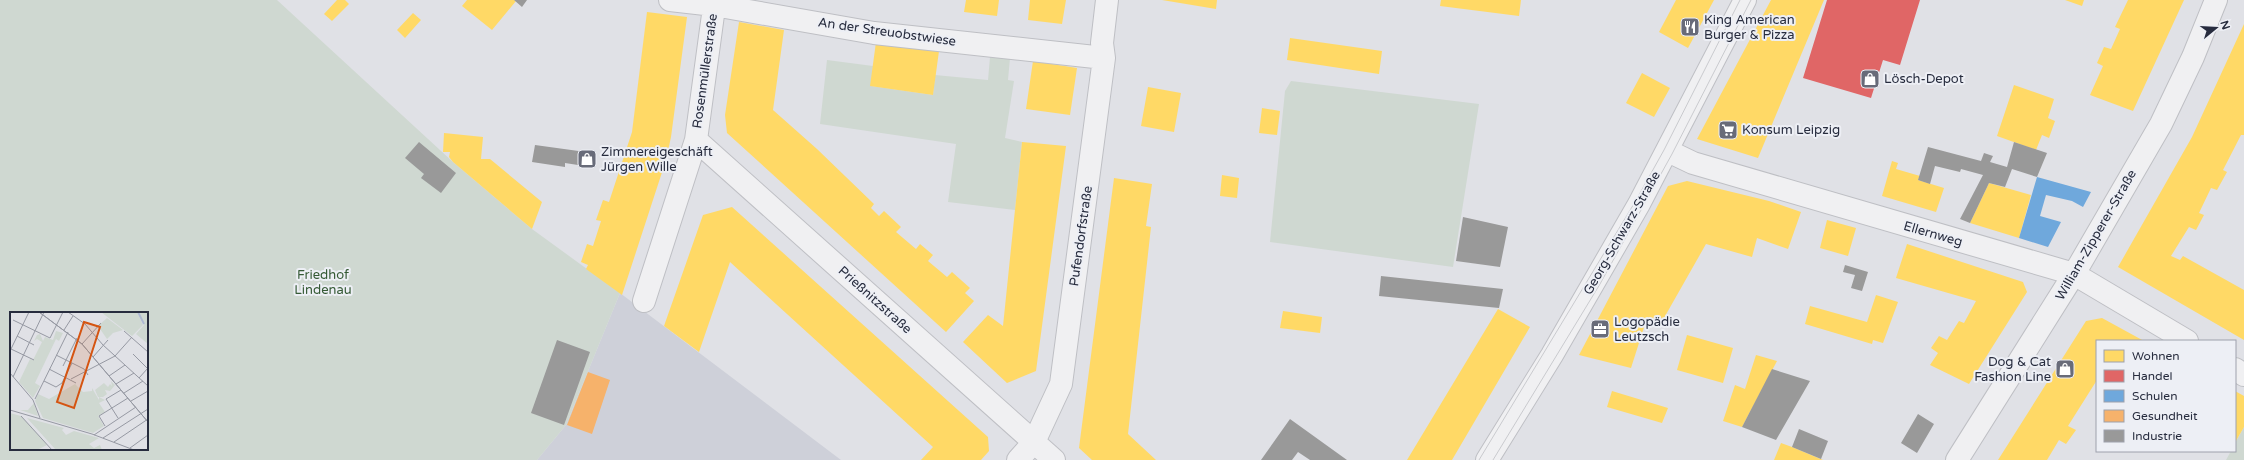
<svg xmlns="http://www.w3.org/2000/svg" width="2244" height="460" font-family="'Varela Round',sans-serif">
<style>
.built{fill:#ced0d9}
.green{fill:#cfd8d1;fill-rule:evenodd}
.homes{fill:#ffd966}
.shops{fill:#e06666}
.schools{fill:#6fa8dc}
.health{fill:#f6b26b}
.industry{fill:#999}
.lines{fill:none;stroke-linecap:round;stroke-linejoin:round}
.minor-casing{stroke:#bebfc4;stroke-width:24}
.minor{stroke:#f0f0f2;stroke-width:22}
.tram{stroke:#c9cace;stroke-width:1}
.labels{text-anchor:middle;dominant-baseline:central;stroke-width:4;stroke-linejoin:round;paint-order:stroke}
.poi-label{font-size:13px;fill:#272c3e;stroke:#edeff5;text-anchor:start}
.street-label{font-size:13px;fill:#272c3e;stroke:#edeff5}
.park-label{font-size:13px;fill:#355a35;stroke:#edeff5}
.inset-river{fill:none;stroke:#aeb9d1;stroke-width:2}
.inset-road{fill:none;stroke:#9699a3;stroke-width:1}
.view{fill:#d55411;fill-opacity:0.15;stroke:#d55411;stroke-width:2}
.inset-edge{fill:none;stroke:#272c3e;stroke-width:2}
</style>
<rect width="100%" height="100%" fill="#e0e1e6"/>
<path class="built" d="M620,293L841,460H537L566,425Z"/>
<path class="green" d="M0,0H277L453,162L532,229L620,293L566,425L537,460H0ZM11,313H147V449H11Z
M990,57L1010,58L1008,80L1014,81L1005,138L1022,142L1015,210L948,202L956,144L820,124L827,60L873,66L871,86L933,95L935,75L988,80Z
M1291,81L1479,104L1453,267L1270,242L1285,91Z
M2244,427V460H2226L2231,451H2235V443Z"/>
<path class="homes" d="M337,0H345L349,4L332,21L324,14Z
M467,0H514L516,1L492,30L462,6Z
M966,0H999L997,16L964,12Z
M1030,0H1066L1062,24L1028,20Z
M1162,0H1217L1216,9Z
M1441,0H1521L1519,16L1440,6Z
M1676,0H1714L1688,48L1659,32Z
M1771,0H1824L1758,158L1697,139Z
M2065,0H2084L2082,6Z
M2128,0H2184L2133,111L2090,95L2103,66L2097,63L2104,47L2111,49L2120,29L2115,27Z
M647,12L687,17L671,137L666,160L622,295L586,269L588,265L581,262L587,244L593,246L601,221L596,220L603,200L609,202L632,132Z
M413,13L421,20L405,38L397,30Z
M739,22L784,30L773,110L817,149L874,204L871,208L879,216L884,211L901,227L896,232L916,249L920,244L933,255L928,261L947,277L952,272L970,288L965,293L974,301L946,332L727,133L725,115Z
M2244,24V135H2241L2223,170L2227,172L2217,190L2211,188L2199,213L2204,215L2196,230L2189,227L2171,256L2180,260L2183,256L2244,290V340L2118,267L2192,137Z
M1290,38L1382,51L1379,74L1287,60Z
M876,42L939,51L933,95L870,86Z
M1033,61L1077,68L1070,115L1026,109Z
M1642,73L1670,88L1654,117L1626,103Z
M2014,85L2054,99L2048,118L2055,121L2049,138L2042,135L2036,150L1997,136Z
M1148,87L1181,93L1174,132L1141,126Z
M1262,108L1280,111L1277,135L1259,133Z
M444,133L483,137L481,159H490L542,202L532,229L453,162L449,157L450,152H443Z
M1022,142L1066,146L1036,371L1007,383L963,342L988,315L1003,326Z
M1892,161L1898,163L1896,169L1920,176L1918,180L1944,188L1936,212L1882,196Z
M1222,175L1239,178L1237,198L1220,196Z
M1114,178L1152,184L1146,226L1151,227L1128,434L1156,460H1092L1079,448Z
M1687,181L1769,201L1801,212L1788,249L1757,238L1752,257L1706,244L1660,325L1646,321L1631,368L1579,355L1668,186Z
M1989,183L2031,195L2019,238L1970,223Z
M732,207L988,437L989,451L981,460H921L933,447L730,262L699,352L664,326L703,215Z
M1827,220L1856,228L1848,256L1820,248Z
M1907,244L2023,282L2027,292L1969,384L1930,365L1938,353L1931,348L1939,336L1947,340L1959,321L1964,323L1976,301L1896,278Z
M1876,295L1898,302L1883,343L1873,340L1872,344L1805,324L1810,306L1867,322Z
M1498,309L1530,327L1452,460H1407Z
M1283,311L1322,317L1320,333L1280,328Z
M2102,318L2144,341H2097V380L2068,426L2076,430L2066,444L2059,440L2047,460H1998L2086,321Z
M1687,335L1733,348L1723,383L1677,370Z
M1756,355L1777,361L1742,427L1723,421L1735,385L1745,389Z
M1612,391L1668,408L1662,423L1607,407Z
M2235,391L2244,396V427L2236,441Z
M1781,443L1792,447L1823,460H1774Z"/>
<path class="shops" d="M1827,0H1920L1900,65L1883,60L1871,98L1803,78Z"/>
<path class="schools" d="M2037,177L2091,192L2083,207L2072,201L2046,195L2040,216L2061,222L2048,247L2019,238Z"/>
<path class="health" d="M588,372L610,380L592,434L567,425Z"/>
<path class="industry" d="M514,0H527L522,7Z
M419,142L456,173L441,193L421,178L424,174L405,158Z
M2014,142L2047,153L2037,177L2012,169L2005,187L1989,183L1970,223L1960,219L1983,175L1961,169L1960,172L1935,166L1930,184L1918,180L1928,147L1981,161L1984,153L1993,156L1990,162L2007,167Z
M535,145L593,153L591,167L565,163V167L532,162Z
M1463,217L1508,227L1500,267L1456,261Z
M1845,265L1868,272L1862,291L1851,288L1855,275L1843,272Z
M1381,276L1503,289L1499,308L1379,296Z
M557,340L590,352L564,425L531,413Z
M1772,369L1810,381L1776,440L1742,427Z
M1918,414L1934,424L1917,453L1901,443Z
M1290,419L1347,460H1310L1298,452L1292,460H1261Z
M1799,429L1828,441L1821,459L1792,447Z"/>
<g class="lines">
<defs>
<path id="minor" d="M670,0L714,5L874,33L1104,58
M696,140L1054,460
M1668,151L1693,163L2074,274L2187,341
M644,301L696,140L715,0
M2235,369L2244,375
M1018,460L1034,442L1061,384L1104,58L1102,43L1107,0
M1487,460L1552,355L1639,204L1745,0
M1957,460L2074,274L2161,124L2193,57L2216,0"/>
</defs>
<use href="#minor" class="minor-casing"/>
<use href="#minor" class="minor"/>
<path class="tram" d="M1479,460L1635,202L1664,150L1740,0
M1493,460L1600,284L1672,154L1751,0"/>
</g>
<defs>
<symbol id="restaurant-square" viewBox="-11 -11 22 22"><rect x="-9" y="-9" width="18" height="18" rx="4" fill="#686b79" stroke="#edeff5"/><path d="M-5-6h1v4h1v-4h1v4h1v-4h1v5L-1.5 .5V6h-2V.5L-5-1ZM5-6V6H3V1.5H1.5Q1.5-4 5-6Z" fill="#fff"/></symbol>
<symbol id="shop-square" viewBox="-11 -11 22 22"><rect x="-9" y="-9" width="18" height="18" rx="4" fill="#686b79" stroke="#edeff5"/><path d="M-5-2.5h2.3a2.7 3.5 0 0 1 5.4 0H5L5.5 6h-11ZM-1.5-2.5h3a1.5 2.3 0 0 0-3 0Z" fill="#fff"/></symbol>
<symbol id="supermarket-square" viewBox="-11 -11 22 22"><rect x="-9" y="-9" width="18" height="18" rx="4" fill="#686b79" stroke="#edeff5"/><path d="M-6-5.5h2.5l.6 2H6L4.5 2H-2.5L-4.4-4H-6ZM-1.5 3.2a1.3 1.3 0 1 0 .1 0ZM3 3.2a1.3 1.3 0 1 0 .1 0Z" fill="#fff"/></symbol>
<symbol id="office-square" viewBox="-11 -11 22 22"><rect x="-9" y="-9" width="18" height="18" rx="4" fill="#686b79" stroke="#edeff5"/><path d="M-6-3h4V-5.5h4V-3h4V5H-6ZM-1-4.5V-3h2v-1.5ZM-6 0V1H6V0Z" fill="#fff"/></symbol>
</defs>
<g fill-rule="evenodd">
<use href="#restaurant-square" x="1679" y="16" width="22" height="22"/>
<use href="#shop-square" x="1859" y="68" width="22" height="22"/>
<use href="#supermarket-square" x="1717" y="119" width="22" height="22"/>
<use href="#shop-square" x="576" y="148" width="22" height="22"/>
<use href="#office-square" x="1589" y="318" width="22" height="22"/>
<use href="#shop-square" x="2054" y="358" width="22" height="22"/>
</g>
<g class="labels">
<g class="poi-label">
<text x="1704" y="20">King American<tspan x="1704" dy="15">Burger &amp; Pizza</tspan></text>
<text x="1884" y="79">Lösch-Depot</text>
<text x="1742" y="130">Konsum Leipzig</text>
<text x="601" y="152">Zimmereigeschäft<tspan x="601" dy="15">Jürgen Wille</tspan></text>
<text x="1614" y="322">Logopädie<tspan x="1614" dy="15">Leutzsch</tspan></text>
<text x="2051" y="362" text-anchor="end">Dog &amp; Cat<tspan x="2051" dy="15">Fashion Line</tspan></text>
</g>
<g class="street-label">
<text transform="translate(887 32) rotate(8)">An der Streuobstwiese</text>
<text transform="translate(705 71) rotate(-82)">Rosenmüllerstraße</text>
<text transform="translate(1622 233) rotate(-60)">Georg-Schwarz-Straße</text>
<text transform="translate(1933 234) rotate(16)">Ellernweg</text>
<text transform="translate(2096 235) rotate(-60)">William-Zipperer-Straße</text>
<text transform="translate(1081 236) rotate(-82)">Pufendorfstraße</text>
<text transform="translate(875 300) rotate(42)">Prießnitzstraße</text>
</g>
<g class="park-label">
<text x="323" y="275">Friedhof<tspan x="323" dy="15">Lindenau</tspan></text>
</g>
</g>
<g transform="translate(10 312)">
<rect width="138" height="138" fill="#e0e1e6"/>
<path d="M91,0H127L133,13L122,24ZM129,0H138V32L126,22L134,13ZM97,6L113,18L103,21L97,27L88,14ZM46,19L53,21L49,29L46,27L25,71L30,74L23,86L9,70L20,47L23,48L32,30L27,27L24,29L27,23L30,22L33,29L35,25L43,28ZM101,69L105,73L100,79L95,78L97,82L93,85H88L85,78L94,71L98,75L100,72L102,74ZM65,72L73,80L82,79V76L89,88V85L95,88L89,91L95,100L88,104L94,114L83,121L33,106L25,89L28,82L39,87ZM24,91L28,104L10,98H18ZM0,101L11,104L37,133L27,138H0ZM17,106L54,116L52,118L56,123L64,119L89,126L79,132L84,136L90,133L92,138H46Z" fill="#cfd8d1"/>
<path class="inset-river" d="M128,0L134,12"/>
<path class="inset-road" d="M29,0L72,32L138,110M29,0L72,32L138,110M58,0L75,12L93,33L138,74M3,8L40,26L53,0M54,18L63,4M114,19L138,40M7,24L24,33M72,32L91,11M1,37L24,48M0,39L19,0M123,42L138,57M46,43L74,57L78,63M83,45L98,28M53,54L67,26M39,57L66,71M0,61L23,88L30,106M99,64L115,53M3,65L34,0M129,66L138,56M61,67L105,44L122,25M34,69L46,75L52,71L62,51M106,72L124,61M114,81L133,69M25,87L58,20M121,89L138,79M0,98L82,122L124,138M11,104L42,138M108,106L96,87L111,78M95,114L89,104L118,86M84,123L126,95M93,126L138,97M104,130L138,107M120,136L138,123"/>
<path class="view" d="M74,10L90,15L64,96L47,90Z"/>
<rect width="138" height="138" class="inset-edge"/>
</g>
<rect x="2096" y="340" width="140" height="112" fill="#edeff5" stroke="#9ea1ac"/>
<rect x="2104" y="350" width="20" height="12" fill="#ffd966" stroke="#9ea1ac"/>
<text x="2132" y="360" font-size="12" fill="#272c3e">Wohnen</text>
<rect x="2104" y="370" width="20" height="12" fill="#e06666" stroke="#9ea1ac"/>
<text x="2132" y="380" font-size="12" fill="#272c3e">Handel</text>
<rect x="2104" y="390" width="20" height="12" fill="#6fa8dc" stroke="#9ea1ac"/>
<text x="2132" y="400" font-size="12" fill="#272c3e">Schulen</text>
<rect x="2104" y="410" width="20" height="12" fill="#f6b26b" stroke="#9ea1ac"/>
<text x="2132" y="420" font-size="12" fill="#272c3e">Gesundheit</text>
<rect x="2104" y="430" width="20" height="12" fill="#999999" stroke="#9ea1ac"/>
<text x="2132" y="440" font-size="12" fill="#272c3e">Industrie</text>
<g transform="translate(2216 28) rotate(72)" stroke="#edeff5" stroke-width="3" paint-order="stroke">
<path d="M0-3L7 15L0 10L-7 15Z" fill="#272c3e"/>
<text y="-6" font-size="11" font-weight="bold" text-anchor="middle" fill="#272c3e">N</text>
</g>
</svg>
